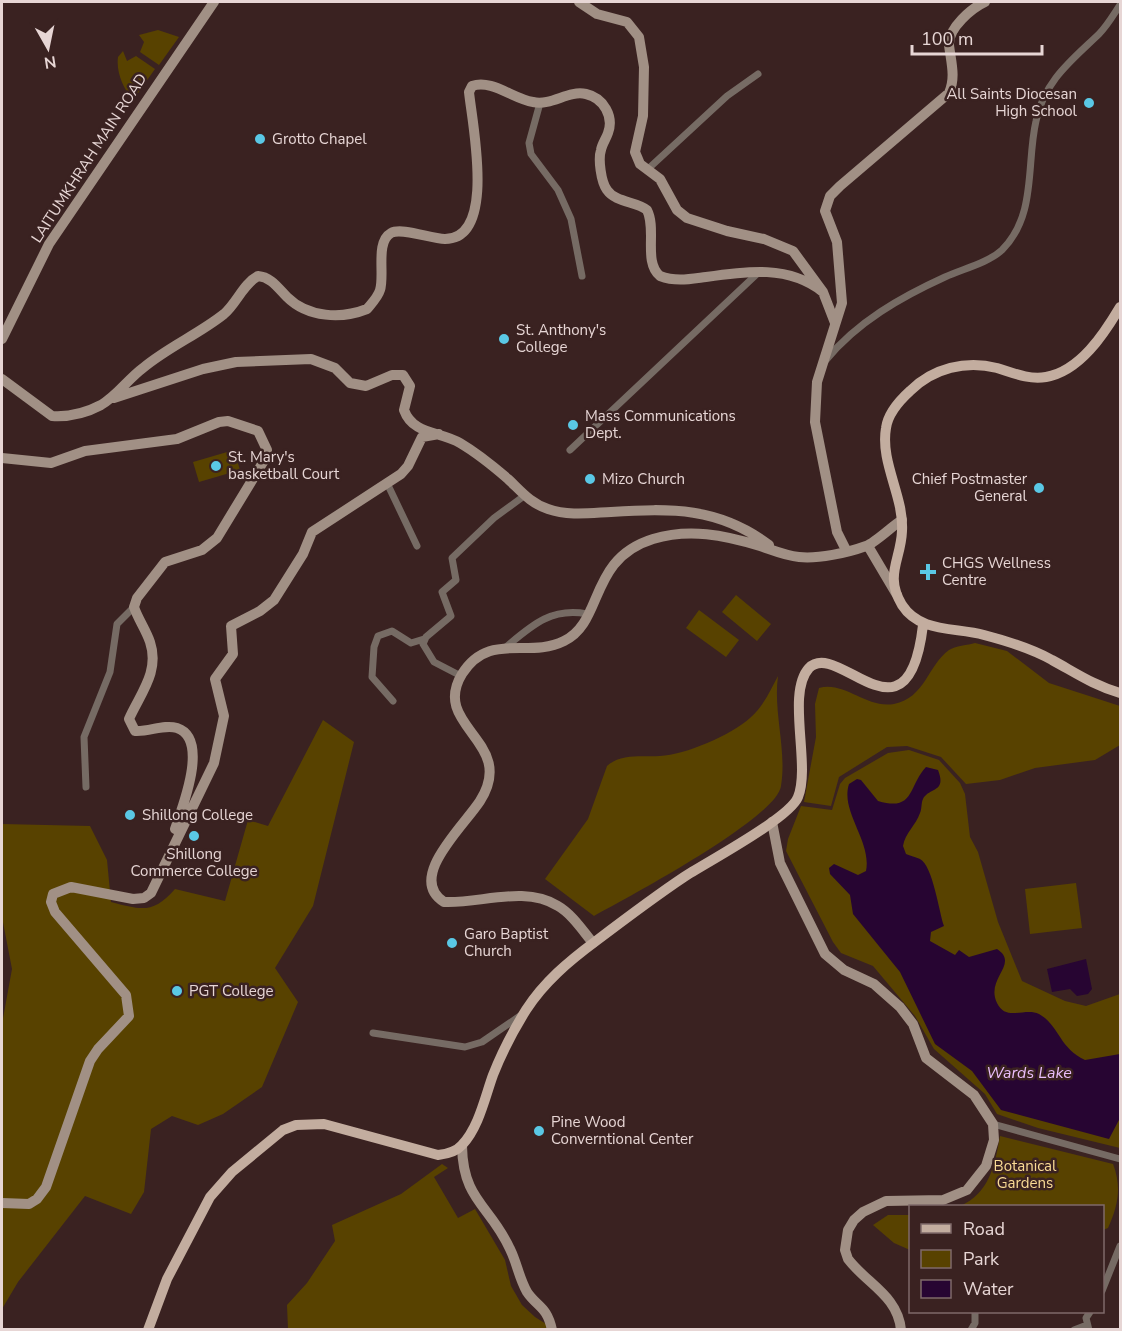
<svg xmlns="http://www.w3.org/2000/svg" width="1122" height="1331" font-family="'Nunito Sans',sans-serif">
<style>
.green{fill:#584200}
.water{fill:#270532}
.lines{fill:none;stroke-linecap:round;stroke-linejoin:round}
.street{stroke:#766b64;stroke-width:7}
.secondary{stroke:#a19085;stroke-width:10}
.primary{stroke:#c3ad9f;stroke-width:10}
.poi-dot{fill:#5ac8e5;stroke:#3a2221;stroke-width:2}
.labels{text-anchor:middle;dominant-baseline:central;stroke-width:5;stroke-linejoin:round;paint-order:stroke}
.poi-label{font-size:15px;fill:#e7d6d5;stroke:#3a2221;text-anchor:start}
.street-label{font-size:15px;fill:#e7d6d5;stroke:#3a2221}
.park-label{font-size:15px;fill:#fadb95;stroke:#3a2221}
.water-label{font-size:16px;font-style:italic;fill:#eabefb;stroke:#3a2221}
</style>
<rect width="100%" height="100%" fill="#3a2221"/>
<path class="green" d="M158,30L179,37L159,65L140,52L144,42L139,35Z
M123,51L127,61L136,56L155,69L133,100C123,88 116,72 118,57Z
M234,450L240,470L199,482L193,462Z
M736,595L771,624L757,641L722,612Z
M699,610L739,640L726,657L686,628Z
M975,643L1007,651L1049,683L1120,706V745L1095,760L1035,768L1000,780L966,784L941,757L907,746L887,747L839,777L831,806L804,802L816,737L815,704L819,688C845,681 866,709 894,704C925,698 928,665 949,650C955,646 968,645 975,643Z
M778,676C773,712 787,750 781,786C777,818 627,898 594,916L545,879L588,819L607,766C621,753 642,757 660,756C685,755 731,735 750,718C763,707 770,691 778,676Z
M323,720L354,742L313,906L275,968L298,1002L262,1087L223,1114L198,1125L172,1116L151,1129L144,1192L131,1214L85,1196L18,1282L2,1309V1024L12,969L2,917V824L90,826L107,860L111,902C142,910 153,914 175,889L225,901L248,820L268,826Z
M909,750L939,760L960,783L965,794L970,837L978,852L998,922L1022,981L1065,1001L1086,1006L1120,994V1148L1038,1128L997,1114L985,1094L934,1049L915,1016L873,966L841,953L833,942L786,851L788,839L801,806L832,810L840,784L845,778L888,753Z
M1076,883L1082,928L1030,934L1025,889Z
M1000,1136L1113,1164C1122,1187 1118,1206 1108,1228L1103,1230L1102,1206H960C989,1194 995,1165 1000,1136Z
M442,1164L448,1168L434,1177L458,1218L475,1209L505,1260L511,1286L522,1305L535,1317L554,1329H288L287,1305L307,1283L335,1241L332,1225L401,1194Z
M888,1215H910V1250L894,1243L873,1225Z"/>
<path class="water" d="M926,767L938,770C947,793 929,787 923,799C921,803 922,809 920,813C916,825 905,833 903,846L906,854C910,856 916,857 920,859C933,866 939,912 944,926L931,932L930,941L955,955L959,950L969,957L997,949C1020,964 985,978 997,1003C1006,1022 1025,1007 1039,1014C1059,1025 1059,1048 1085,1060L1120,1054V1118L1109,1139L1001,1110L972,1071L935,1044L900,972L853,914L850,895L830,874L829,868L834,864L858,875L866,871C872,841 840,812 849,784L857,779L861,780L878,801C915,812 908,786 926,767Z
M1086,959L1092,989L1088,994L1077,996L1070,989L1052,992L1047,969Z"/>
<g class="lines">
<path class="street" d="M540,103L529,143L531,154L558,190L571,219L582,276
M648,169L727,96L758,74
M826,360C857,322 901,297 945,277C962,269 988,263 1002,250C1037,215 1026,164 1036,121C1044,81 1072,60 1099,34C1107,26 1114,14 1120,5
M570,450L759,272
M387,483L417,546
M506,647C531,626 551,607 587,614
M461,676L434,662L423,644L426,637L451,616L442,592L456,580L452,558L494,518L524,496
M393,701L372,677L374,647L378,636L392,631L411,643L424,639
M86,787L84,737L110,672L117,624L134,607
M373,1033L465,1047L482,1042L520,1016
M993,1124L1120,1159
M1102,1291L1120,1246
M971,1330L975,1323V1312
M1074,1330L1087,1325
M1089,1330L1086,1318L1090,1312"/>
<path class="secondary" d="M579,2L597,14L627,22L639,37L644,67L643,116L635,152L640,164L660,179L677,210L687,218L727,231L764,239L793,251L823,292L835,323
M2,339L49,244L214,2
M2,379L52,416C69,417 86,413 101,405C117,396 128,379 143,368C168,347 199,334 224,314C237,303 243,284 258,276C271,277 278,288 287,297C308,318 342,319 367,309C372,303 378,297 380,290C385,275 375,242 391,233C402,227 431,239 445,239C497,239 472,123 469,92L472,86C492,79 513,99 533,102C552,106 568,90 586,94C604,98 614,117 608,133C606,139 602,144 601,150C598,159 601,182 607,190C616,203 636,201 647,210C657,229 643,262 660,276C676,282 690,279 706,277C747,271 789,265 823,292
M114,398L203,369L236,362L311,359L335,368L350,383L366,386L392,375H403L410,386L404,410C413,435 440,431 460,443C477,453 493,466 508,479C521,491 530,503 548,509C568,516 590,513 611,512C670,508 719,507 769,545
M2,458L51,463L85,451L177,439L219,422L228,421L258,431L267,450L265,459L217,538L202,550L165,562L137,598L134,607C138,619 146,630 150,642C160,672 140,694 129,719L135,731C149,732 164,724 177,728C210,739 182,808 175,829
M868,546L897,595
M846,550L837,532L815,422L817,382L842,303L837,242L825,211L830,196L840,186L949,93C956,77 951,62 949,45C948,28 972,8 985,2
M772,822L780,863L825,954L844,970L874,984L900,1007L913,1024L926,1058L974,1095L993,1124L994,1140L986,1166L967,1190L943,1200L886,1201L863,1212L854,1220L848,1230L845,1250L848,1259C867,1284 898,1296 901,1330
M593,943C583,931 572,914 558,906C524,885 480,904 444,902C406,878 464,826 480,801C518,741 430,727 462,674C489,631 528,659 564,641C604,622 588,559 653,539C689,528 724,535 760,546C772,550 786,556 799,557C818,559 847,553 866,546C875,543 892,526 902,520
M462,1146C463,1201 490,1205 510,1249C517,1263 519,1278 527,1292C537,1307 547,1306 552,1330
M2,1203L29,1204L37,1199L46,1187L90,1061L98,1049L129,1016L126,995L55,912L51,902L53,894L71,887L133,899L144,898L151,893L214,763L224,716L215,679L233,654L231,626L260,611L274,600L303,554L312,532L401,474L408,466L422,437L439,434"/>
<path class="primary" d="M1120,307C1104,334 1080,371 1046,377C1029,380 1013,373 997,368C966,360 933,368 910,391C899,401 888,413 886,428C880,463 904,496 902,531C901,560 884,575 902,605C920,633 955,627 984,635C1007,641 1031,648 1052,660C1076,673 1093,685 1120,693
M148,1330L167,1279L210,1197L232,1172L283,1130L296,1125L324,1124L438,1155C447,1154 456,1152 462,1145C479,1127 485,1097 493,1075C502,1052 513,1031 526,1010C544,982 569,961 596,941C625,919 654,897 684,877C707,862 790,818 798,797C811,765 786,693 809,668C838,638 908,754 923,625"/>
</g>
<g class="poi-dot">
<circle cx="1089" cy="103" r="6"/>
<circle cx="260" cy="139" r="6"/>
<circle cx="504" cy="339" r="6"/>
<circle cx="573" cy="425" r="6"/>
<circle cx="216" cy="466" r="6"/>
<circle cx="590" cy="479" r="6"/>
<circle cx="1039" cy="488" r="6"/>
<path d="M925 563h6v6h6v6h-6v6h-6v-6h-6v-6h6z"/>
<circle cx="130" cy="815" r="6"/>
<circle cx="194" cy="836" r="6"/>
<circle cx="452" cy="943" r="6"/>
<circle cx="177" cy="991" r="6"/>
<circle cx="539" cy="1131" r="6"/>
</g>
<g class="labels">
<g class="poi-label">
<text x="1077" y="94" text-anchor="end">All Saints Diocesan<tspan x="1077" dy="17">High School</tspan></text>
<text x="272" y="139">Grotto Chapel</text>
<text x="516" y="330">St. Anthony's<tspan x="516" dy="17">College</tspan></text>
<text x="585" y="416">Mass Communications<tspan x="585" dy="17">Dept.</tspan></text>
<text x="228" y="457">St. Mary's<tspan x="228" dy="17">basketball Court</tspan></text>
<text x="602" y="479">Mizo Church</text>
<text x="1027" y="479" text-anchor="end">Chief Postmaster<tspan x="1027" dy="17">General</tspan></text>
<text x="942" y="563">CHGS Wellness<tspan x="942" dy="17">Centre</tspan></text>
<text x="142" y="815">Shillong College</text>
<text x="194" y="854" text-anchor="middle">Shillong<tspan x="194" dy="17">Commerce College</tspan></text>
<text x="464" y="934">Garo Baptist<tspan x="464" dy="17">Church</tspan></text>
<text x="189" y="991">PGT College</text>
<text x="551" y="1122">Pine Wood<tspan x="551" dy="17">Converntional Center</tspan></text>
</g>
<g class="street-label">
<text transform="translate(89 158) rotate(-57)">LAITUMKHRAH MAIN ROAD</text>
</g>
<g class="park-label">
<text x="1025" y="1166">Botanical<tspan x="1025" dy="17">Gardens</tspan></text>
</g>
<g class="water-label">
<text x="1029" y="1073">Wards Lake</text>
</g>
</g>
<rect width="1122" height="1331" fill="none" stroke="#e7d6d5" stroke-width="6"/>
<rect x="909" y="1205" width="195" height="108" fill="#3a2221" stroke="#7f6a69" stroke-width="1.5"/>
<rect x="921" y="1224" width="30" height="9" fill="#c3ad9f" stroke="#7f6a69" stroke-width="1.5"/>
<text x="963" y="1235" font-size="18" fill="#e7d6d5">Road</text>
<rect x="921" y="1250" width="30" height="18" fill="#584200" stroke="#7f6a69" stroke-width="1.5"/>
<text x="963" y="1265" font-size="18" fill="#e7d6d5">Park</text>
<rect x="921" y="1280" width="30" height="18" fill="#270532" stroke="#7f6a69" stroke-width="1.5"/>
<text x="963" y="1295" font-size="18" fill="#e7d6d5">Water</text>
<g transform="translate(48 48) rotate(171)" stroke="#3a2221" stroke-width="4.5" paint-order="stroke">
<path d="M0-4.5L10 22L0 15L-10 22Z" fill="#e7d6d5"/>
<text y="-9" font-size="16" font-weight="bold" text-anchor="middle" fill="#e7d6d5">N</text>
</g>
<path d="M912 45v9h130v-9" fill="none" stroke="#e7d6d5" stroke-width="3"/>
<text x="921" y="45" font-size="18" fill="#e7d6d5" stroke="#3a2221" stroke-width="4.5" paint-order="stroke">100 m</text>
</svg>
